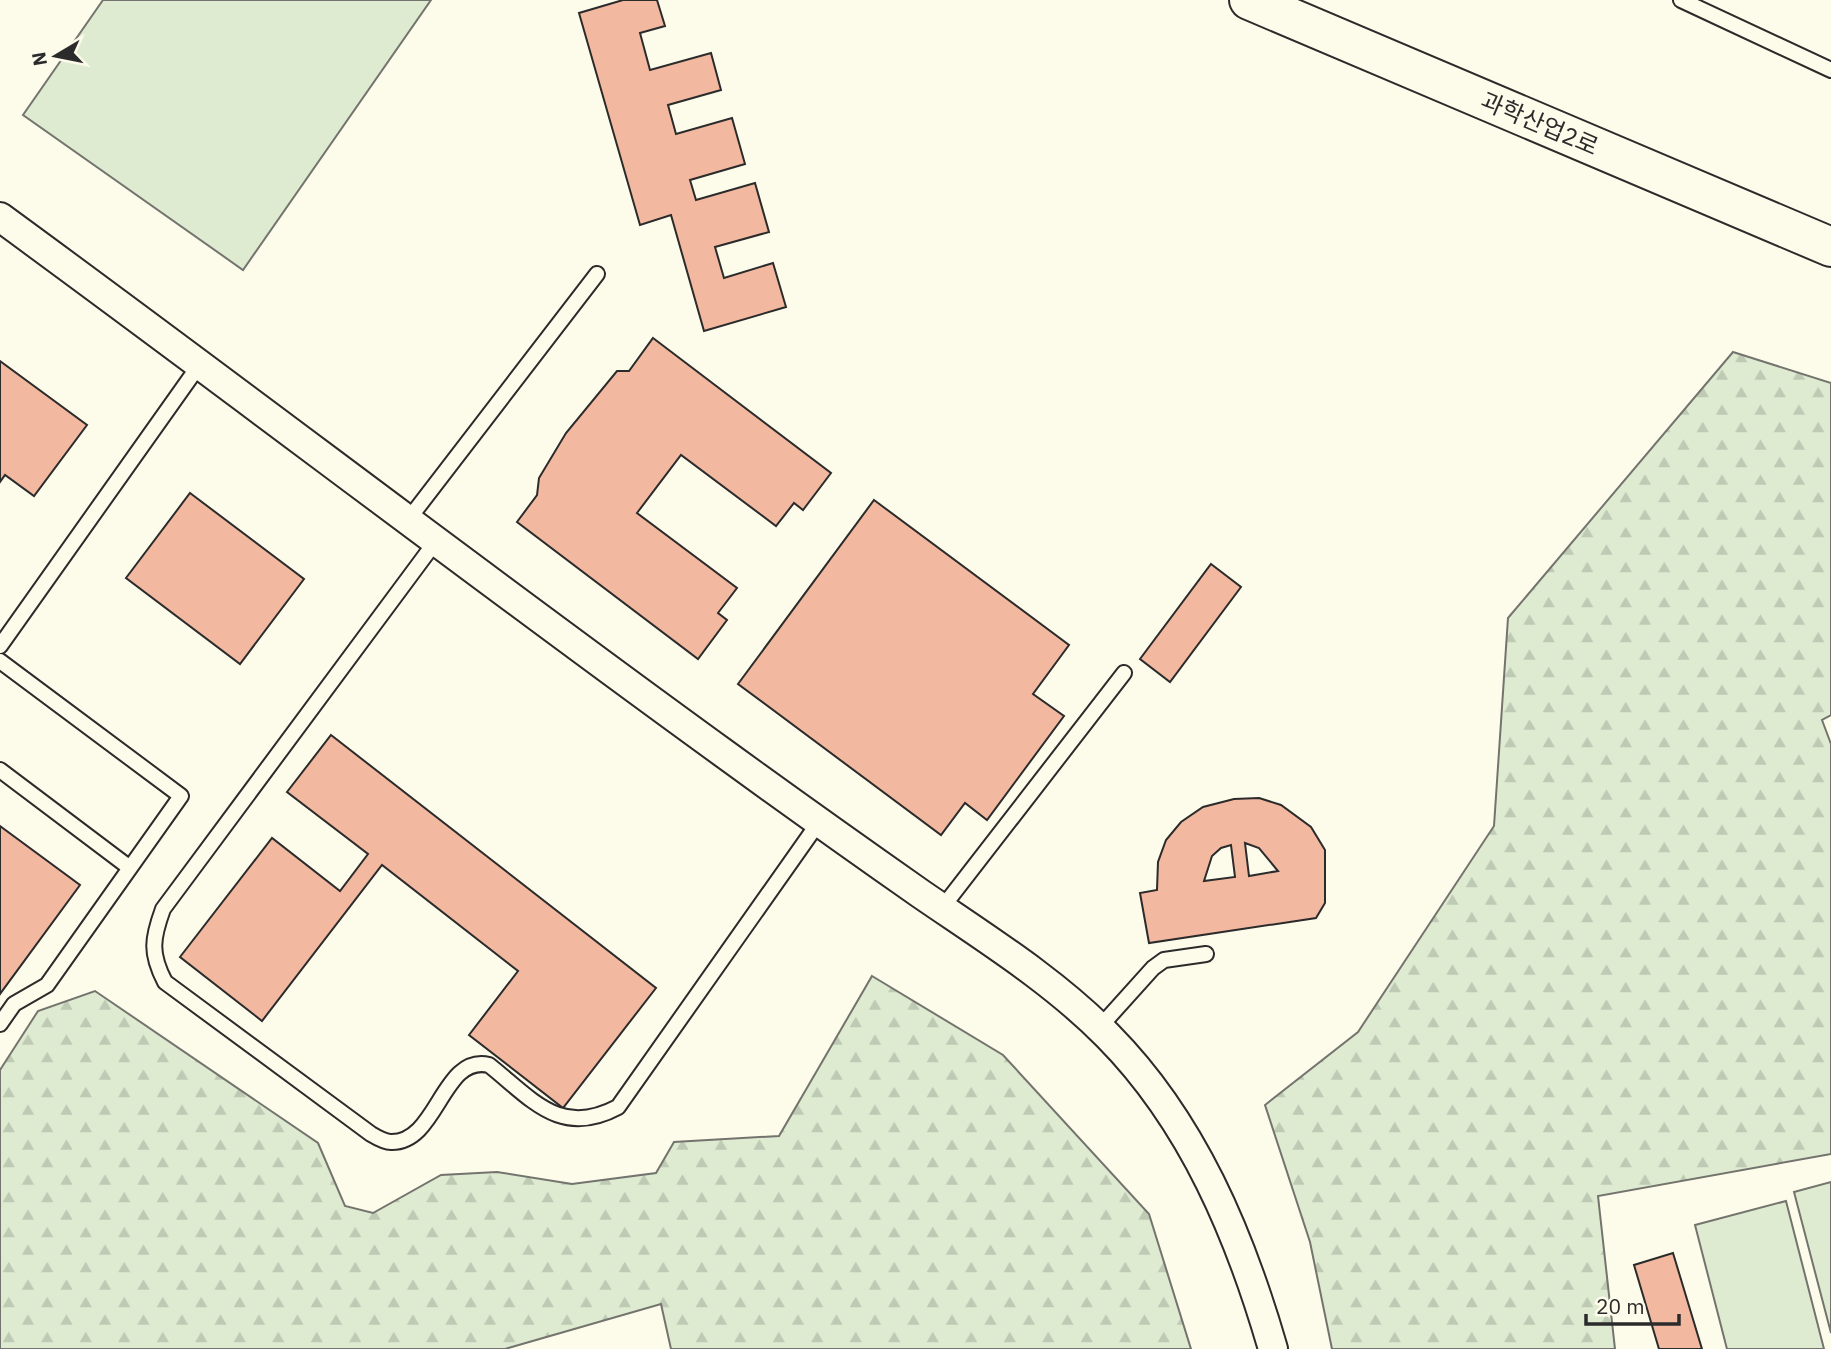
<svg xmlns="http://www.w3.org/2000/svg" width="1831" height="1349" font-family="'IBM Plex Sans','Noto Sans KR',sans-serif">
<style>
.forest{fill:url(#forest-firs);stroke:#74746e;stroke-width:2}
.garden{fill:#deebd1;stroke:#74746e;stroke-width:2}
.building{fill:#f2b8a0;stroke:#2b2b2b;stroke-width:2;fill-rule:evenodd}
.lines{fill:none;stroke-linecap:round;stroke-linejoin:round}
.lane-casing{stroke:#2b2b2b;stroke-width:18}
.street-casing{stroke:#2b2b2b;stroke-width:32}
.secondary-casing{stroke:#2b2b2b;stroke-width:42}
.lane{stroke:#fdfbea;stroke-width:14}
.street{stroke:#fdfbea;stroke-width:28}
.secondary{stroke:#fdfbea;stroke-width:38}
.labels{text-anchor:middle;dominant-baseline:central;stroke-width:5;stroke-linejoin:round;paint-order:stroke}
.street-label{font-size:24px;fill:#2b2b2b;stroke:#fdfbea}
</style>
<defs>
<pattern id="forest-firs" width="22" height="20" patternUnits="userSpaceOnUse" patternTransform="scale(1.75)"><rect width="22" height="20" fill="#deebd1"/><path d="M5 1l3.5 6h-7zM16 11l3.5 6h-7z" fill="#bfcab4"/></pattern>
</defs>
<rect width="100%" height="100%" fill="#fdfbea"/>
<path class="forest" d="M1733,352L1831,383V715L1822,720L1831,744V1154L1598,1196L1615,1349H1332L1310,1242L1265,1105L1358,1032L1494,826L1508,618Z
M872,976L1003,1055L1149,1214L1191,1349H671L661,1304L505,1349H0V1070L38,1011L95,991L318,1143L345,1206L373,1213L441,1175L497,1172L572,1184L656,1173L674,1142L779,1136Z"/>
<path class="garden" d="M103,0H431L243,270L23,115Z
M1831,1182V1333L1794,1192Z
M1786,1201L1824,1349H1727L1695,1225Z"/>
<path class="building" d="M623,0H657L665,26L640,33L650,70L711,53L721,90L668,105L676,134L732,118L745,164L690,180L696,200L755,183L769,232L715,247L724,278L773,263L786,307L704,331L671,215L640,225L579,13Z
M653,338L831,473L803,510L794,503L776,526L681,455L637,513L737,588L718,613L727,620L698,659L517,522L537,495L539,478L566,433L617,371H629Z
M0,361L87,425L34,496L5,475L0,482Z
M190,493L304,579L240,664L126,578Z
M874,500L1069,645L1033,694L1064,716L987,820L965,803L941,835L738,684Z
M1211,564L1241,587L1170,682L1140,659Z
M331,735L656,988L563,1108L469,1035L518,971L382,865L262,1021L180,957L272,838L340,891L368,854L287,792Z
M1259,798L1281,805L1311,827L1325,850V903L1316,918L1149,943L1140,893L1157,890L1158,862L1166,840L1181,822L1203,807L1234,799ZM1245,843L1259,848L1278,871L1249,876ZM1231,845L1235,877L1204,881L1212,856L1221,848Z
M0,826L80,885L0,994Z
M1673,1253L1702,1349H1659L1634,1265Z"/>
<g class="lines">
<defs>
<path id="lane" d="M1681,0L1831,70
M408,520L597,274
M436,541L163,909C152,939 150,953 165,982L371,1134C376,1137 385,1142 391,1142C438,1143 442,1054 489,1065C532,1099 560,1138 618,1107L819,822
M0,646L200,364
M0,661L181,796L47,985L14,1004L0,1024
M0,770L130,868
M942,908L1124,673
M1099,1028L1153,968L1164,960L1206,954"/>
<path id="street" d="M0,217C242,394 479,576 722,752C788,800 854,847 921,894C985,938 1053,980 1108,1036C1193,1122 1240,1235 1273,1349"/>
<path id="secondary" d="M1249,0L1831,247"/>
</defs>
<use href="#lane" class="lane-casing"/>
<use href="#street" class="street-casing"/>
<use href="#secondary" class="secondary-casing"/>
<use href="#lane" class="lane"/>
<use href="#street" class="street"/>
<use href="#secondary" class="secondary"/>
</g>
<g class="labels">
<g class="street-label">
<text transform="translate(1540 123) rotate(23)">과학산업2로</text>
</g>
</g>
<g transform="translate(56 56) rotate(260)" stroke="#fdfbea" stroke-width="5" paint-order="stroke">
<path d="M0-5L12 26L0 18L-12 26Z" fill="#2b2b2b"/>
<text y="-10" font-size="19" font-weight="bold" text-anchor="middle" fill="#2b2b2b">N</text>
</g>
<path d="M1586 1314v10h93v-10" fill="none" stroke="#2b2b2b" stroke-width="3.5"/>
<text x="1596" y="1314" font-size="21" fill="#2b2b2b" stroke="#fdfbea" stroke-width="5" paint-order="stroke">20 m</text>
</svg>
